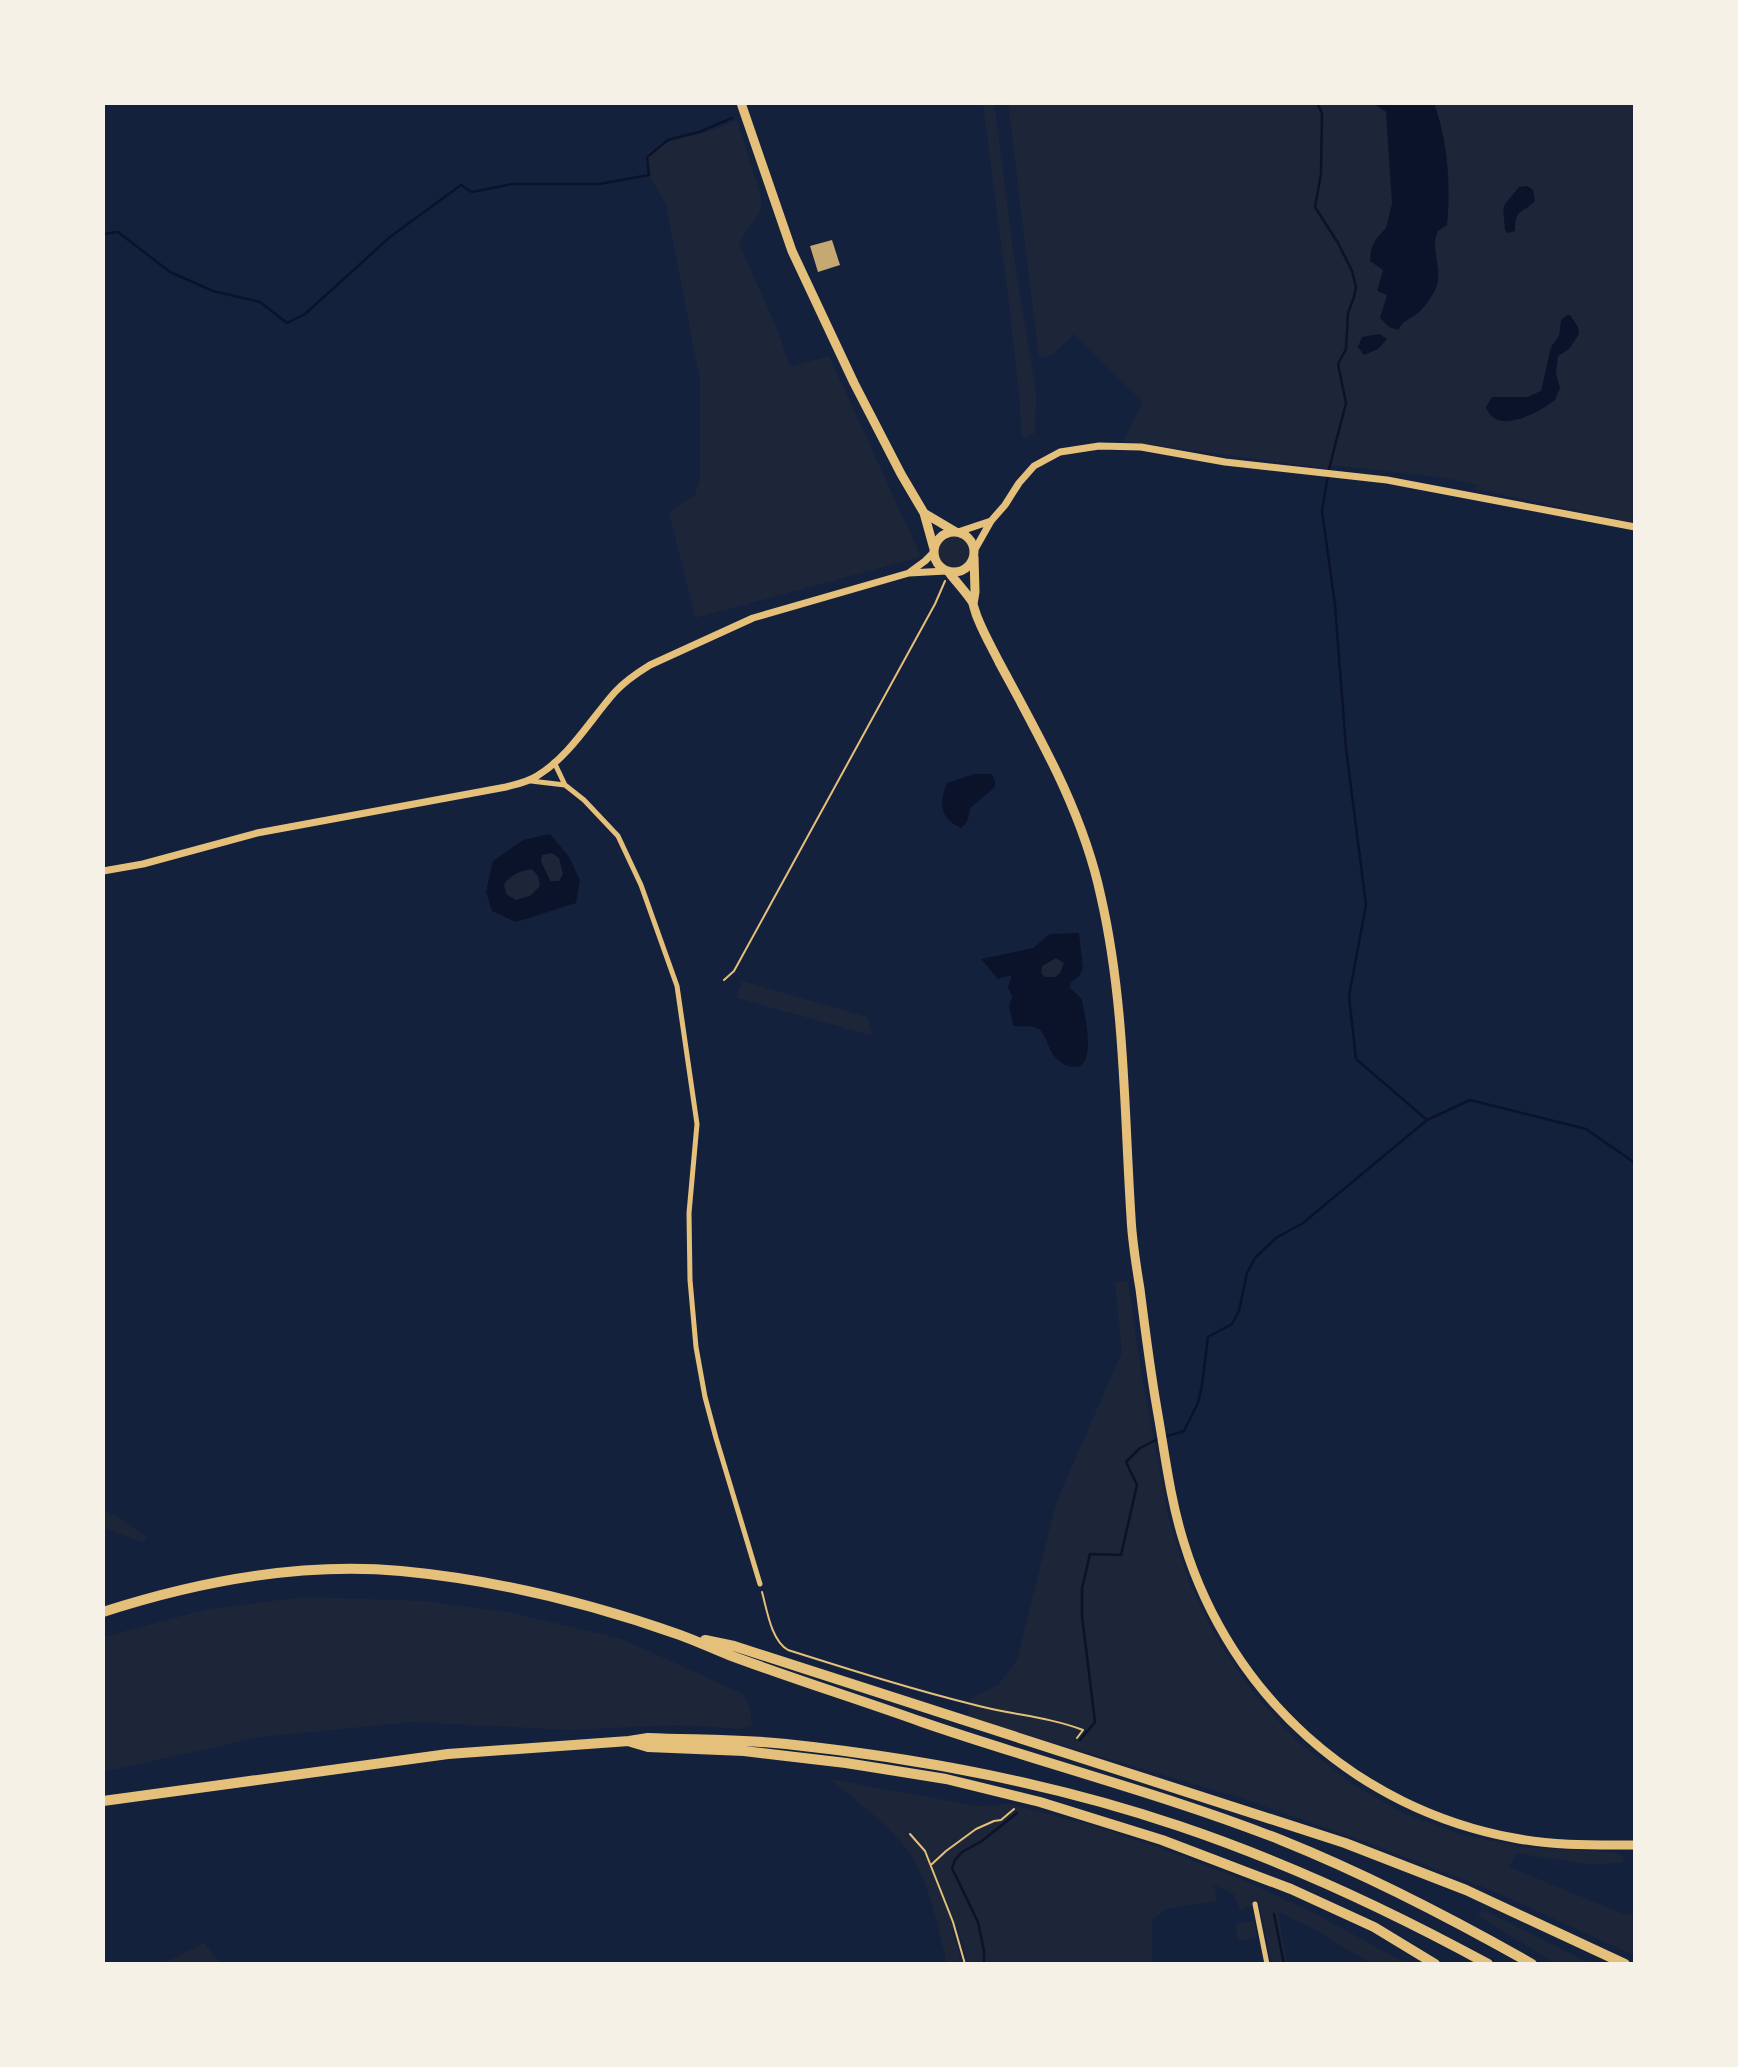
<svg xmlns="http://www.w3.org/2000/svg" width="1738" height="2067" font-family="Inter,sans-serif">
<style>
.green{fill:#1d2539}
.water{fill:#0b132b;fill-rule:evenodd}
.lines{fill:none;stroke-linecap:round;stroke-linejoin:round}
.stream{stroke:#0b132b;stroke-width:2.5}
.building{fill:#c6a872}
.path{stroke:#e5c07b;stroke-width:2}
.minor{stroke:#e5c07b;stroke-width:5}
.tertiary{stroke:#e5c07b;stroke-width:7}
.primary{stroke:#e5c07b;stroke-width:9}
.motorway{stroke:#e5c07b;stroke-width:10}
</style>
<rect width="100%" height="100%" fill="#14213d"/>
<path class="green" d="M983,103H994L1016,270L1036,392L1035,433L1022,438C1015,326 996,215 983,103Z
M1008,103H1635V523L1475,489L1478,485L1445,478L1331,465L1329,469L1123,441L1143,402L1074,334L1052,355L1039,358Z
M737,120L760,194L762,208L739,243L777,329L790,367L829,356L920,554L917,558L695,618L669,512L695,495L700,480V380L666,205L649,175L645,158L648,152L669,140L708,132Z
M937 552a16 16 0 1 1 32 0a16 16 0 1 1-32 0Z
M552,853L559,858L564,874L559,881H550L540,861L542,855Z
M532,869L538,876L540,886L530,896L516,900L506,894L504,884C512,874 520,871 532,869Z
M1056,958L1064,963L1060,973L1055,977L1049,978L1041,974L1042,965Z
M742,981L867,1017L873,1036L737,998Z
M1128,1281L1140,1365L1169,1520L1190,1584L1220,1644L1255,1695L1296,1740L1348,1781L1403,1813L1460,1834L1522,1847L1611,1852L1621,1855L1626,1862L1590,1865L1517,1853L1509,1867L1624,1914L1635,1915V1956L1500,1894L1379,1847L1244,1799L967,1717L972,1697L998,1685L1017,1660L1056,1503L1122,1352L1115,1282Z
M103,1510L119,1517L146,1537V1540L143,1542L103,1528Z
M303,1597L425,1601L513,1613L622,1639L743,1694L750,1709L752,1725L741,1729L676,1725L570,1730L413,1722L261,1737L103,1772V1637L208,1609Z
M830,1779L977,1806L1010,1804L1095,1826L1160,1848L1241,1879L1318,1915L1407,1964H1372L1312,1928L1278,1912L1287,1964H1272L1259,1904L1240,1910L1234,1894L1214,1885L1217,1901L1167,1909L1152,1920V1964H968L958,1928L952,1929L962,1964H947C938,1927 929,1878 906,1848C885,1821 856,1801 830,1779Z
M1482,1909L1591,1964H1556L1478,1916Z
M1254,1921L1257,1938L1238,1941L1235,1924Z
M204,1943L221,1964H162Z"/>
<path class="water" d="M1373,103H1434C1448,142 1451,185 1447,225L1438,231C1430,248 1442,267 1437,285C1434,294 1425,307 1418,313C1411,319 1403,320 1398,330L1389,327L1380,318L1387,295L1377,291L1383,270L1370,261L1371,250L1376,239L1386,228L1392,204L1386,112Z
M1527,186L1533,190L1535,201C1522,214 1515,208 1515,231L1508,233L1505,230C1505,223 1502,212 1504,206C1505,203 1516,191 1519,187Z
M1567,315H1570L1578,327L1579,334L1569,349L1558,356L1556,374L1560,388L1555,400C1539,412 1496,437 1486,407L1492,397H1527L1541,391L1551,347L1559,336L1561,320Z
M1379,334L1387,339L1378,349L1364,355L1358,347L1362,337Z
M974,774H992L995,781V787L970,808C969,817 968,823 961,828C939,818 939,803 947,783Z
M550,834L569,857L580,880L576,903L516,922L492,911L486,892L493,861L523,840ZM552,853L559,858L563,874L559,881H550L541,861L542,855ZM532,869L538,876L540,886L530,896L516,900L506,894L504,884C512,874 520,871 532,869Z
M1079,933L1083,969L1079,976L1071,982L1070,988L1082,999C1084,1013 1098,1068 1074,1067C1067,1067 1060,1063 1055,1057C1048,1050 1047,1035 1039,1029C1031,1023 1021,1029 1013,1025L1009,1005L1012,997L1008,987L1012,975L998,979L981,959L1033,948L1050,934ZM1056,958L1064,963L1060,973L1055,977H1044L1041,973L1042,966Z"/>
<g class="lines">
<path class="stream" d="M103,234L118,232L170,272L213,291L260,302L287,323L305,314L390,237L461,185L472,192L512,184H599L649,175L647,157L668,140L699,132L732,118
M1427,1120L1470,1100L1586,1129L1635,1163
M1164,1437L1184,1431L1198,1403L1202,1385L1208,1337L1232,1324L1239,1311L1247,1273L1255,1258L1276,1238L1303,1223L1427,1120L1356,1059L1349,996L1366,905L1346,748L1335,605L1322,511L1329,469L1346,403L1338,364L1346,349L1348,313L1354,297L1356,287L1352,271L1338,243L1315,207L1321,174L1322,113L1317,103
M1080,1740L1095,1722L1082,1616V1588L1090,1554L1121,1555L1137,1485L1126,1462L1140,1448L1158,1439
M1274,1914L1284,1964
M984,1964V1951L978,1922L952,1868L955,1860L962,1852L982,1841L1017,1813"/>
</g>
<path class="building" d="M832,240L840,265L818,272L810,246Z"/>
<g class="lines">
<path class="path" d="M724,980L734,971L935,604L945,581
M762,1592C767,1610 771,1640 788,1650C851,1670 914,1690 979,1706C1014,1715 1049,1717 1083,1730L1077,1738
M910,1834L925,1851L953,1922L965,1964
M932,1864L946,1851L976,1829L994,1821L1001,1820L1014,1809"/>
<path class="minor" d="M554,762L565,785
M531,781L565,785L584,800L618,836L641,885L677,986L697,1124L689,1213L690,1280L696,1347L705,1397L716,1438L760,1584
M1255,1904L1267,1964"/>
<path class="tertiary" d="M958,532L991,521
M974,551L991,521L1005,505L1019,483L1034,466L1060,452L1099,446L1141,447L1225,462L1387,480L1635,527
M910,572L925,561L934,552
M103,871L143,864L257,833L506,787C517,784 528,782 537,776C570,756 590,720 615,692C625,681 637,673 650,665L753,618L909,573L946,571"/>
<path class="primary" d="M741,103L792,251L854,383L901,474L924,513L934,549
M924,513L956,532
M934 552a20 20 0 1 1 40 0a20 20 0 1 1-40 0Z
M948,571C956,582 966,592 973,603C973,605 977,617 978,619C984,634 992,648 999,662C1040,738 1083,812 1101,897C1125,1002 1124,1110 1131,1217C1132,1241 1136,1265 1140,1289C1145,1329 1150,1369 1157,1409C1165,1454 1170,1499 1184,1543C1231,1696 1357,1809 1514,1838C1554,1846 1595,1845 1635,1845
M973,604L975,592L974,557"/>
<path class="motorway" d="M103,1612C199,1581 300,1562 401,1571C496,1580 590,1603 680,1635C697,1641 713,1649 729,1655C793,1679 858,1699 922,1722C1041,1763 1164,1794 1281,1840C1368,1875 1451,1918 1532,1964
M705,1640L734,1646L1345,1843L1466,1890L1625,1964
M631,1742L648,1747L744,1751L846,1763L946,1779L1040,1802L1162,1840L1291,1889L1374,1927L1435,1964
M103,1801L448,1754L629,1741L648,1738C694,1740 740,1739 786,1744C918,1758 1052,1783 1179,1826C1286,1862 1389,1910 1488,1964"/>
</g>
<rect width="1738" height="2067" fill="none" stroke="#f6f1e7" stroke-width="210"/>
</svg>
